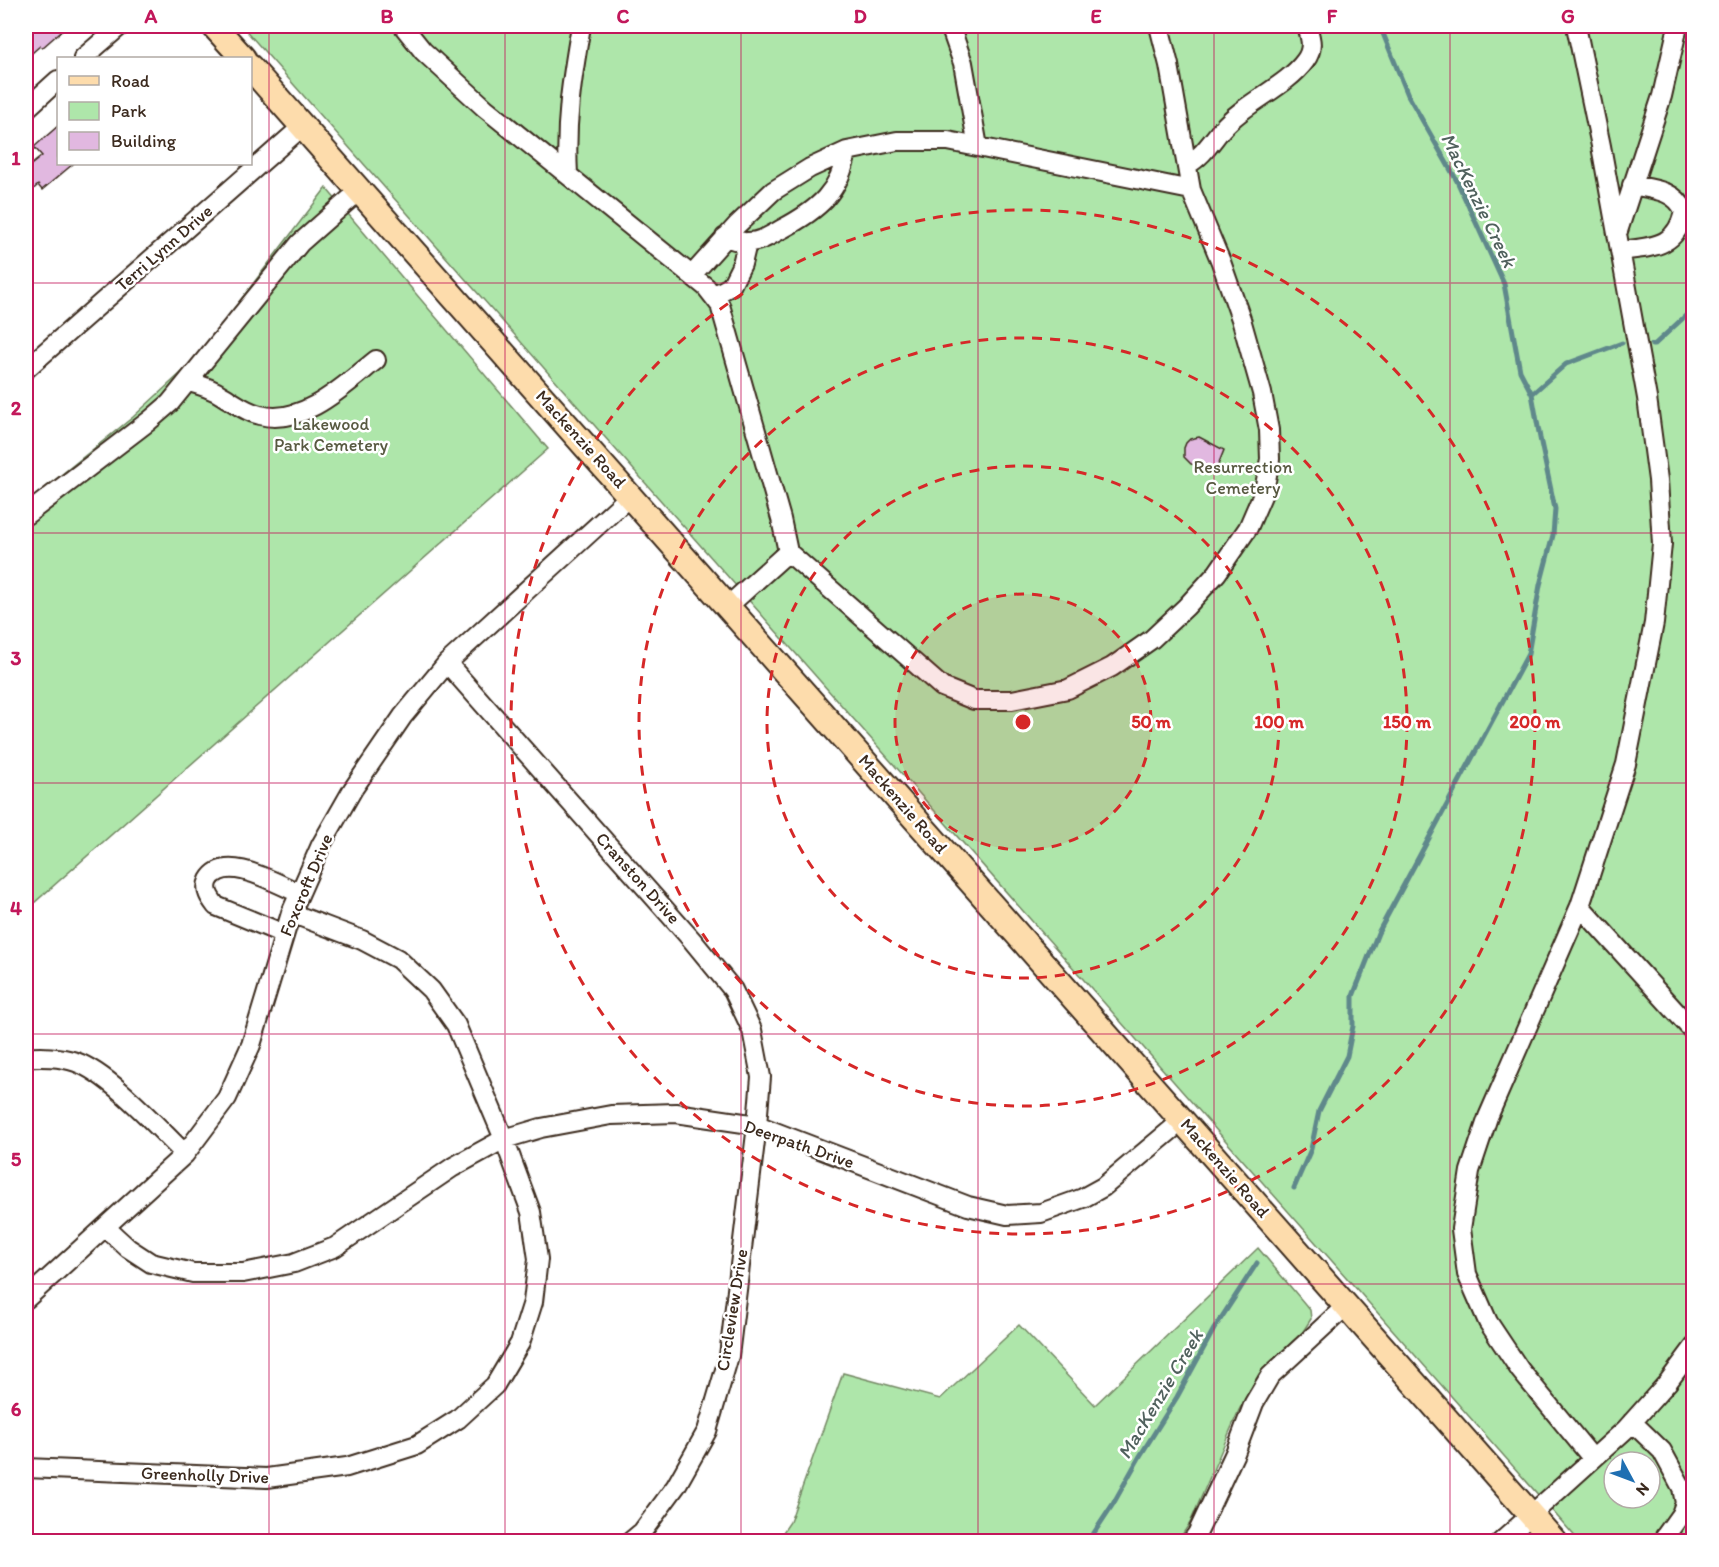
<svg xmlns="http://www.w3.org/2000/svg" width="1719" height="1567" font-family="Itim,sans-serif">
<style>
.green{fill:#aee6aa;stroke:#748864;stroke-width:1.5;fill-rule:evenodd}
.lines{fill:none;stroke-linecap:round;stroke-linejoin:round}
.stream{stroke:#5f888b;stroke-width:5}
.building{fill:#e1b8e0;stroke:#3b2a1e;stroke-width:1.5}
.minor-casing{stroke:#3b2a1e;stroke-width:22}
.major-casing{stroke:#3b2a1e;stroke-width:28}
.minor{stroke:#fff;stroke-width:18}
.major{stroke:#fddcac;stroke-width:24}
.grid{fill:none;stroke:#c2185b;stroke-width:1.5;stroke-opacity:0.55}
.ring{fill:none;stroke:#d62828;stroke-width:3;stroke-dasharray:10 8}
.labels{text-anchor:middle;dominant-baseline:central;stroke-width:5;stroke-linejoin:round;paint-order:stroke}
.street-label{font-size:18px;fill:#3b2a1e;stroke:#fff}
.park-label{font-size:18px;fill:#585941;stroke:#fff}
.water-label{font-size:20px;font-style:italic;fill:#50615d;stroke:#fff}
.centre{fill:#d62828;stroke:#fff;stroke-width:3}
.ring-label{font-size:18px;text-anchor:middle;font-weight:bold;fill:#d62828;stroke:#fff;stroke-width:5;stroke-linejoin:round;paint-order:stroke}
.neatline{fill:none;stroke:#c2185b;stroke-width:2}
.grid-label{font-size:20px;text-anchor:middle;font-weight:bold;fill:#c2185b}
</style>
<rect width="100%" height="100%" fill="#fff"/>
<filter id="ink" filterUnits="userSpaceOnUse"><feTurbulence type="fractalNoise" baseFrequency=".0167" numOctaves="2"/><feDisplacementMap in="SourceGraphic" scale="12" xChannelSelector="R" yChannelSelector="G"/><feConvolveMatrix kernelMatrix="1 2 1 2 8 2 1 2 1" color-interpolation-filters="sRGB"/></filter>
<g filter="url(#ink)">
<path class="green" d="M242,26H1693V1541H1579ZM1614,1462H1650V1498H1614Z
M326,188L548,449L26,910V503L133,417L194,361Z
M1258,1248L1310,1310L1311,1319L1302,1333L1259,1374L1239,1410L1190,1523L1178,1541H777L790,1522L843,1373L940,1399L1019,1325L1095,1405Z"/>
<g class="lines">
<path class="stream" d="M1652,345H1654L1694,308
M1532,394L1566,364L1622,343
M1294,1188L1311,1149L1319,1111L1347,1056L1353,1026V996L1378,933L1528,654L1540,585L1553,535L1555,509L1540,438L1532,394L1520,371L1504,284L1457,181L1408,95L1380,26
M1088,1542L1113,1504L1140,1456L1177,1397L1214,1329L1257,1263"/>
</g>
<path class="building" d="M26,26H67L42,48L40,46L26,58Z
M58,126V164H73L42,190L38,185L26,196V169L42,156L34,147Z
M1199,437L1224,450L1216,470L1204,465L1191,464L1184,457V448L1186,443L1190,439Z"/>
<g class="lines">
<defs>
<path id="minor" d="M403,26L423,51L485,108L706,287L720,305L781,519L788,552L942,687L974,700H1012L1068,689L1112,667L1152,639L1186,607L1217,573L1248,528L1264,491L1270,459L1269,430L1262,393L1241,319L1221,262L1191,190L1169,65L1159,26
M950,26L963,63L978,147
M1576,26L1601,146L1647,398L1658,480L1662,544L1654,623L1626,764L1580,906L1488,1117L1470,1171L1461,1229L1467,1274L1488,1322L1520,1370L1593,1459
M83,58L120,26
M26,109L58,80
M1187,165C1203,156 1211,142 1222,129C1244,103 1287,86 1305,61C1314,49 1311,39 1307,26
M568,175C565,121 572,78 581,26
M1632,185C1652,189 1676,190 1684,211H1694
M1618,231L1662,96L1678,26
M725,237C732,239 741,243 748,242C761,242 771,235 782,229C818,210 840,192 847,151
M1620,251C1651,247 1677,248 1684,211
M692,275L737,225L773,191L810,168L847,151L897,141H948L1191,190
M713,296L731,286L742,264L747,243
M26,369L303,126
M189,382C201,385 213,389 223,396C235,403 246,412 260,415C302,427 346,384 376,360
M26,515L149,421L170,403L300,243L360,190
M728,606L788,552
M447,663L692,940L733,990L752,1030L761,1077L757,1125L729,1356L707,1431L676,1486L642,1532L630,1542
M1580,906L1694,1032
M284,934L216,906C210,898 204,890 209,880C225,852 277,884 299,893
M26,1058C40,1056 61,1057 76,1062C110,1074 158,1128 185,1154
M105,1227L128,1248L151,1263L193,1273H243L294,1263L335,1247L453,1167L504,1139L541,1128L611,1115L676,1113L757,1125L968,1206L1007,1215L1041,1213L1083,1198L1103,1187L1183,1120
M26,1299L185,1154L227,1098L251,1045L291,913L321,845L353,789L403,716L447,663L631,495
M1632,1422L1662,1451L1682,1488L1685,1503L1681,1514L1661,1542
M26,1468L267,1478L347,1467L417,1445L458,1419L495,1385L520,1343L533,1302L538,1259L531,1212L504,1139L456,1025L431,990L398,959L362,940L291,913
M1191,1542L1197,1534L1235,1453L1254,1403L1270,1376L1346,1306
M1501,1542L1625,1430L1668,1382L1694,1347"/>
<path id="major" d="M214,26L243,58
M250,67L1555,1542"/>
</defs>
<use href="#minor" class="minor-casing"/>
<use href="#major" class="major-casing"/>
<use href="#minor" class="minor"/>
<use href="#major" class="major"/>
</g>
</g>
<path class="grid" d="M269,26V1542M505,26V1542M741,26V1542M978,26V1542M1214,26V1542M1450,26V1542M26,283H1694M26,533H1694M26,783H1694M26,1034H1694M26,1284H1694"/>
<circle cx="1023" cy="722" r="128" fill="#d62828" fill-opacity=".12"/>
<g class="ring">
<circle cx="1023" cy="722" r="128"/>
<circle cx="1023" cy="722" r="256"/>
<circle cx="1023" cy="722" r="384"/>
<circle cx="1023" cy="722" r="512"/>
</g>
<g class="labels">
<g class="street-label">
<text transform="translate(164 248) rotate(-41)">Terri Lynn Drive</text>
<text transform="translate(581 439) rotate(48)">Mackenzie Road</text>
<text transform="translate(903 804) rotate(49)">Mackenzie Road</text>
<text transform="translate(638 878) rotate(48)">Cranston Drive</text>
<text transform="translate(306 885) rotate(-67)">Foxcroft Drive</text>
<text transform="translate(799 1144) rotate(19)">Deerpath Drive</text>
<text transform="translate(1225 1168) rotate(49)">Mackenzie Road</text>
<text transform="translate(732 1310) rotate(-81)">Circleview Drive</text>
<text transform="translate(205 1475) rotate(2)">Greenholly Drive</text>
</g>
<g class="park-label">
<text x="331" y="424">Lakewood<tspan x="331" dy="21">Park Cemetery</tspan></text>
<text x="1243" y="467">Resurrection<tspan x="1243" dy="21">Cemetery</tspan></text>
</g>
<g class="water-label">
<text transform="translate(1479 200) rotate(64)">MacKenzie Creek</text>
<text transform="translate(1160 1394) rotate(-59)">MacKenzie Creek</text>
</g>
</g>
<circle cx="1023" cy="722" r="9" class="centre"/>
<g class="ring-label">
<text x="1151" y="728">50 m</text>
<text x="1279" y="728">100 m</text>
<text x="1407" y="728">150 m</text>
<text x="1535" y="728">200 m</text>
</g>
<rect width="1719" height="1567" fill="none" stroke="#fff" stroke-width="66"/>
<rect x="57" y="57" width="195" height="108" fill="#ffffff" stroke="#b1aaa5" stroke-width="1.5"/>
<rect x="69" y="76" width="30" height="9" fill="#fddcac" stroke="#b1aaa5" stroke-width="1.5"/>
<text x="111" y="87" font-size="18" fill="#3b2a1e">Road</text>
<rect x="69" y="102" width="30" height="18" fill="#aee6aa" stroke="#b1aaa5" stroke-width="1.5"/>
<text x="111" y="117" font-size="18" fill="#3b2a1e">Park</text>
<rect x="69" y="132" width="30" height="18" fill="#e1b8e0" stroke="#b1aaa5" stroke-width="1.5"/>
<text x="111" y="147" font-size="18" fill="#3b2a1e">Building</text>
<g transform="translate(1632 1480) rotate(131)"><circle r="28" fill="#ffffff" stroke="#b1aaa5" stroke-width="1.5"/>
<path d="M0-4.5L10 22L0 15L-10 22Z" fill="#1f6fb2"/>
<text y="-9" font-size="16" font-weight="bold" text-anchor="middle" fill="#3b2a1e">N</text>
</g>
<rect x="33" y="33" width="1653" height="1501" class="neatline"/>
<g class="grid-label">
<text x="151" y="23">A</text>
<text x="387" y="23">B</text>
<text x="623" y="23">C</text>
<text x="860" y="23">D</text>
<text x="1096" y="23">E</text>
<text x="1332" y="23">F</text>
<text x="1568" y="23">G</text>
<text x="16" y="165">1</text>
<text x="16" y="415">2</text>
<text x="16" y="665">3</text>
<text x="16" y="915">4</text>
<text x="16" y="1166">5</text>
<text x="16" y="1416">6</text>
</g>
</svg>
